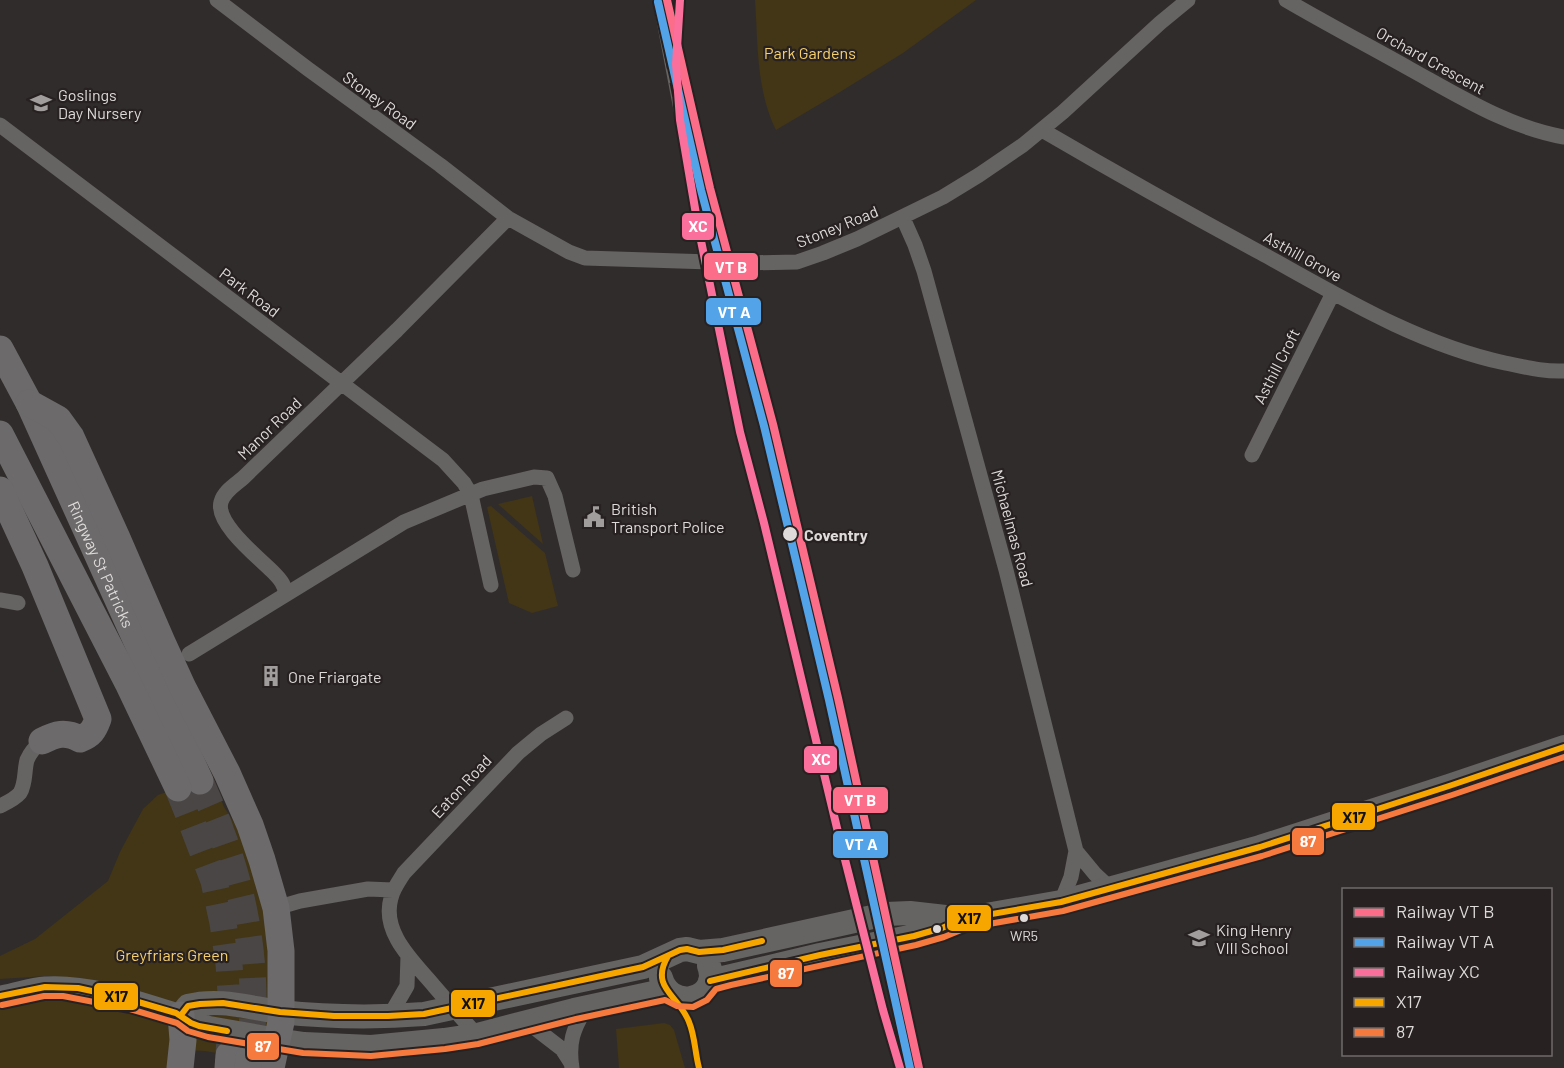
<svg xmlns="http://www.w3.org/2000/svg" width="1564" height="1068" font-family="Barlow,sans-serif">
<style>
.green{fill:#423616}
.lines{fill:none;stroke-linecap:round;stroke-linejoin:round}
.highway-tunnel{stroke:#4a4645;stroke-width:27;stroke-dasharray:27 14;stroke-linecap:butt}
.street{stroke:#666363;stroke-width:15}
.secondary{stroke:#676666;stroke-width:21}
.primary{stroke:#666363;stroke-width:24}
.highway{stroke:#6c6a6b;stroke-width:27}
.rail-casing{stroke:#666363;stroke-width:7}
.rail{stroke:#272121;stroke-width:4.5;stroke-dasharray:14;stroke-linecap:butt}
.bus-1-casing{stroke:#272121;stroke-width:10}
.bus-2-casing{stroke:#272121;stroke-width:10}
.bus-1{stroke:#f7a600;stroke-width:6}
.bus-2{stroke:#f6793e;stroke-width:6}
.rail-1-casing{stroke:#272121;stroke-width:12}
.rail-2-casing{stroke:#272121;stroke-width:12}
.rail-3-casing{stroke:#272121;stroke-width:12}
.rail-1{stroke:#fb6d88;stroke-width:8}
.rail-2{stroke:#53a3e8;stroke-width:8}
.rail-3{stroke:#fa6f9c;stroke-width:8}
.stop-dot{fill:#dedada;stroke:#272121;stroke-width:2}
.labels{text-anchor:middle;dominant-baseline:central;stroke-width:4.5;stroke-linejoin:round;paint-order:stroke}
.bus-label{font-size:14px;fill:#dedada;stroke:#272121}
.park-label{font-size:16px;fill:#f7d06b;stroke:#272121}
.street-label{font-size:16px;fill:#dedada;stroke:#272121}
.poi-label{font-size:16px;fill:#dedada;stroke:#272121;text-anchor:start}
.stop-label{font-size:16px;font-weight:bold;fill:#dedada;stroke:#272121;text-anchor:start}
.line-badge{stroke:#272121;stroke-width:2}
.badge-label{font-size:16px;text-anchor:middle;font-weight:bold;fill:#fff}
.pale-badge-label{font-size:16px;text-anchor:middle;font-weight:bold;fill:#111}
</style>
<rect width="100%" height="100%" fill="#302c2b"/>
<path class="green" d="M755,0H976L903,53L840,92L776,130C756,90 758,43 755,0Z
M532,496L543,544L498,504Z
M491,506L545,553L558,606L532,613L509,603L487,507Z
M212,777L224,807L235,824L245,847L264,912L272,997L265,1061L205,1051L179,1050L178,1068H0V1006L33,1001H55L64,978L47,976L0,979V956L35,939L108,881L120,852L143,809L158,795Z
M664,1023L670,1025L674,1030L685,1068H619L616,1029Z"/>
<g class="lines">
<path class="highway-tunnel" d="M200,781C207,798 215,814 221,832C248,903 260,982 249,1058
M178,788L190,818L214,881L223,923L229,964L232,1008L229,1054"/>
<path class="street" d="M217,0L308,69L440,165L508,218L569,252L585,258L742,263L797,262L823,253L857,239L943,197L979,175L1023,145L1063,112L1160,23L1188,0
M1286,0C1327,24 1369,46 1410,69C1459,96 1508,127 1564,137
M0,125L443,460L464,483L471,495L491,585
M1042,130C1114,172 1187,213 1261,253C1339,296 1417,344 1505,363C1525,367 1544,372 1564,371
M903,218L915,245L924,271L1006,570L1076,851L1095,874L1110,888
M1252,455L1333,293
M285,595C286,585 279,578 272,571C258,557 215,523 221,502C224,491 235,485 243,478L397,330L508,218
M0,600L18,603
M189,654L404,522L483,489L534,477L547,478L555,496L573,570
M0,806C6,803 15,799 20,793C26,783 24,771 27,760C30,753 36,746 42,741
M1061,902L1071,877L1076,851
M276,908L300,901L368,889L393,890
M389,1017L407,986L408,956
M527,1022L562,1049L571,1063
M477,1035C462,1019 448,1002 434,986C414,962 381,933 391,898C393,889 399,881 404,873L518,753L541,734L566,718
M572,1068C568,1043 573,1029 586,1008"/>
<path class="secondary" d="M0,996C15,994 30,988 45,987C90,984 139,1002 181,1015"/>
<path class="primary" d="M661,978C669,1007 709,1004 711,976C711,975 710,967 709,966
M710,981L820,955L914,936L942,928L963,919L1061,902L1141,880L1260,847L1449,786L1564,747
M667,990L574,1010L477,1035L444,1040L371,1047L304,1044L277,1040L209,1028L191,1023L181,1015L188,1006C220,998 249,1008 280,1012C328,1017 375,1018 424,1014L643,967L680,950L687,949L699,952L723,950L886,914L910,913L963,919"/>
<g class="highway">
<path id="s1" d="M0,349L29,403L200,781"/>
<path d="M29,403L58,419L71,437L117,538L162,642L183,688L227,773L250,825L262,860L276,908L281,951V1022L271,1068"/>
<path d="M0,434L128,683L178,788"/>
<path d="M0,490L35,566L98,719C94,730 91,735 80,739C65,731 56,734 42,741"/>
<path d="M180,1068L183,1040L181,1015"/>
<path d="M228,1068L229,1055"/>
<path d="M248,1068L249,1058"/>
</g>
<defs>
<path id="rail" d="M656,0L686,157"/>
</defs>
<use href="#rail" class="rail-casing"/>
<use href="#rail" class="rail"/>
<defs>
<path id="bus-1" d="M668,956C649,988 679,995 689,1022C695,1036 695,1053 699,1068
M710,981L820,955L914,936L942,928L963,919L1061,902L1260,847L1449,786L1564,747
M0,996L45,987L78,988L128,999L176,1013L191,1023L199,1026L227,1031
M181,1015L188,1006L200,1004L223,1003L280,1012L334,1016H388L424,1014L643,967L680,950L687,949L699,952L723,950L762,941"/>
<path id="bus-2" d="M2,1005L44,996H63L130,1009L177,1023L188,1031L208,1037L303,1053L371,1056L445,1049L478,1044L576,1019L665,1000L677,1006L693,1007L707,1000L716,989L731,985L916,945L944,937L966,928L1063,911L1262,856L1452,795L1564,757"/>
</defs>
<use href="#bus-1" class="bus-1-casing"/>
<use href="#bus-2" class="bus-2-casing"/>
<use href="#bus-1" class="bus-1"/>
<use href="#bus-2" class="bus-2"/>
<defs>
<path id="rail-1" d="M667,0L710,188L773,424L838,698L919,1068"/>
<path id="rail-2" d="M658,2L701,190L764,426L829,700L910,1068"/>
<path id="rail-3" d="M680,0L676,64L680,120L698,226L740,432L764,523L837,828L883,1010L900,1068"/>
</defs>
<use href="#rail-1" class="rail-1-casing"/>
<use href="#rail-2" class="rail-2-casing"/>
<use href="#rail-3" class="rail-3-casing"/>
<use href="#rail-1" class="rail-1"/>
<use href="#rail-2" class="rail-2"/>
<use href="#rail-3" class="rail-3"/>
</g>
<defs>
<symbol id="school-bare" viewBox="-9 -9 18 18"><path d="M0-5L7-2L0 1L-7-2ZM-4 1L0 2.5L4 1V4Q0 6-4 4Z" fill="#a19d9d" stroke="#272121" stroke-width="2.5" paint-order="stroke"/></symbol>
<symbol id="civic-bare" viewBox="-9 -9 18 18"><path d="M-.6-6.5H3V-4.5H.6V-3L4-1V1h2V6H-6V1h2V-1L-.6-3ZM-1.2 2.5V6h2.4V2.5Z" fill="#a19d9d" stroke="#272121" stroke-width="2.5" paint-order="stroke"/></symbol>
<symbol id="building-bare" viewBox="-9 -9 18 18"><path d="M-4-6H4V6H1V3H-1V6H-4ZM-2.5-4.3h1.7v1.8h-1.7ZM.8-4.3h1.7v1.8H.8ZM-2.5-1h1.7V.8h-1.7ZM.8-1h1.7V.8H.8Z" fill="#a19d9d" stroke="#272121" stroke-width="2.5" paint-order="stroke"/></symbol>
</defs>
<g fill-rule="evenodd">
<use href="#school-bare" x="26" y="88" width="30" height="30"/>
<use href="#civic-bare" x="579" y="502" width="30" height="30"/>
<use href="#building-bare" x="256" y="661" width="30" height="30"/>
<use href="#school-bare" x="1184" y="923" width="30" height="30"/>
</g>
<g class="stop-dot">
<circle cx="790" cy="534" r="8"/>
<circle cx="1024" cy="918" r="5"/>
<circle cx="937" cy="929" r="5"/>
</g>
<g class="labels">
<g class="bus-label">
<text x="1024" y="935">WR5</text>
</g>
<g class="park-label">
<text x="810" y="52">Park Gardens</text>
<text x="172" y="954">Greyfriars Green</text>
</g>
<g class="street-label">
<text transform="translate(1431 60) rotate(29)">Orchard Crescent</text>
<text transform="translate(380 100) rotate(36)">Stoney Road</text>
<text transform="translate(837 226) rotate(-22)">Stoney Road</text>
<text transform="translate(1303 256) rotate(29)">Asthill Grove</text>
<text transform="translate(250 292) rotate(37)">Park Road</text>
<text transform="translate(1276 366) rotate(-63)">Asthill Croft</text>
<text transform="translate(269 428) rotate(-44)">Manor Road</text>
<text transform="translate(1013 528) rotate(75)">Michaelmas Road</text>
<text stroke="none"><textPath href="#s1" startOffset="238">Ringway St Patricks</textPath></text>
<text transform="translate(461 786) rotate(-47)">Eaton Road</text>
</g>
<g class="poi-label">
<text x="58" y="94">Goslings<tspan x="58" dy="18">Day Nursery</tspan></text>
<text x="611" y="508">British<tspan x="611" dy="18">Transport Police</tspan></text>
<text x="288" y="676">One Friargate</text>
<text x="1216" y="929">King Henry<tspan x="1216" dy="18">VIII School</tspan></text>
</g>
<g class="stop-label">
<text x="804" y="534">Coventry</text>
</g>
</g>
<g class="line-badge">
<rect x="681" y="212" width="34" height="29" rx="6" fill="#fa6f9c"/>
<rect x="703" y="252" width="56" height="29" rx="6" fill="#fb6d88"/>
<rect x="705" y="297" width="57" height="29" rx="6" fill="#53a3e8"/>
<rect x="803" y="745" width="35" height="29" rx="6" fill="#fa6f9c"/>
<rect x="832" y="786" width="57" height="28" rx="6" fill="#fb6d88"/>
<rect x="1331" y="802" width="45" height="29" rx="6" fill="#f7a600"/>
<rect x="1291" y="827" width="34" height="29" rx="6" fill="#f6793e"/>
<rect x="832" y="830" width="57" height="29" rx="6" fill="#53a3e8"/>
<rect x="946" y="904" width="46" height="28" rx="6" fill="#f7a600"/>
<rect x="769" y="959" width="34" height="29" rx="6" fill="#f6793e"/>
<rect x="93" y="982" width="46" height="29" rx="6" fill="#f7a600"/>
<rect x="450" y="989" width="46" height="29" rx="6" fill="#f7a600"/>
<rect x="246" y="1032" width="34" height="29" rx="6" fill="#f6793e"/>
</g>
<g class="badge-label">
<text x="698" y="232">XC</text>
<text x="731" y="273">VT B</text>
<text x="734" y="318">VT A</text>
<text x="821" y="765">XC</text>
<text x="860" y="806">VT B</text>
<text x="1308" y="847">87</text>
<text x="861" y="850">VT A</text>
<text x="786" y="979">87</text>
<text x="263" y="1052">87</text>
</g>
<g class="pale-badge-label">
<text x="1354" y="823">X17</text>
<text x="969" y="924">X17</text>
<text x="116" y="1002">X17</text>
<text x="473" y="1009">X17</text>
</g>
<rect x="1342" y="888" width="210" height="168" fill="#272121" stroke="#706b6b" stroke-width="1.5"/>
<rect x="1354" y="908" width="30" height="9" fill="#fb6d88" stroke="#706b6b" stroke-width="1.5"/>
<text x="1396" y="918" font-size="18" fill="#dedada">Railway VT B</text>
<rect x="1354" y="938" width="30" height="9" fill="#53a3e8" stroke="#706b6b" stroke-width="1.5"/>
<text x="1396" y="948" font-size="18" fill="#dedada">Railway VT A</text>
<rect x="1354" y="968" width="30" height="9" fill="#fa6f9c" stroke="#706b6b" stroke-width="1.5"/>
<text x="1396" y="978" font-size="18" fill="#dedada">Railway XC</text>
<rect x="1354" y="998" width="30" height="9" fill="#f7a600" stroke="#706b6b" stroke-width="1.5"/>
<text x="1396" y="1008" font-size="18" fill="#dedada">X17</text>
<rect x="1354" y="1028" width="30" height="9" fill="#f6793e" stroke="#706b6b" stroke-width="1.5"/>
<text x="1396" y="1038" font-size="18" fill="#dedada">87</text>
</svg>
